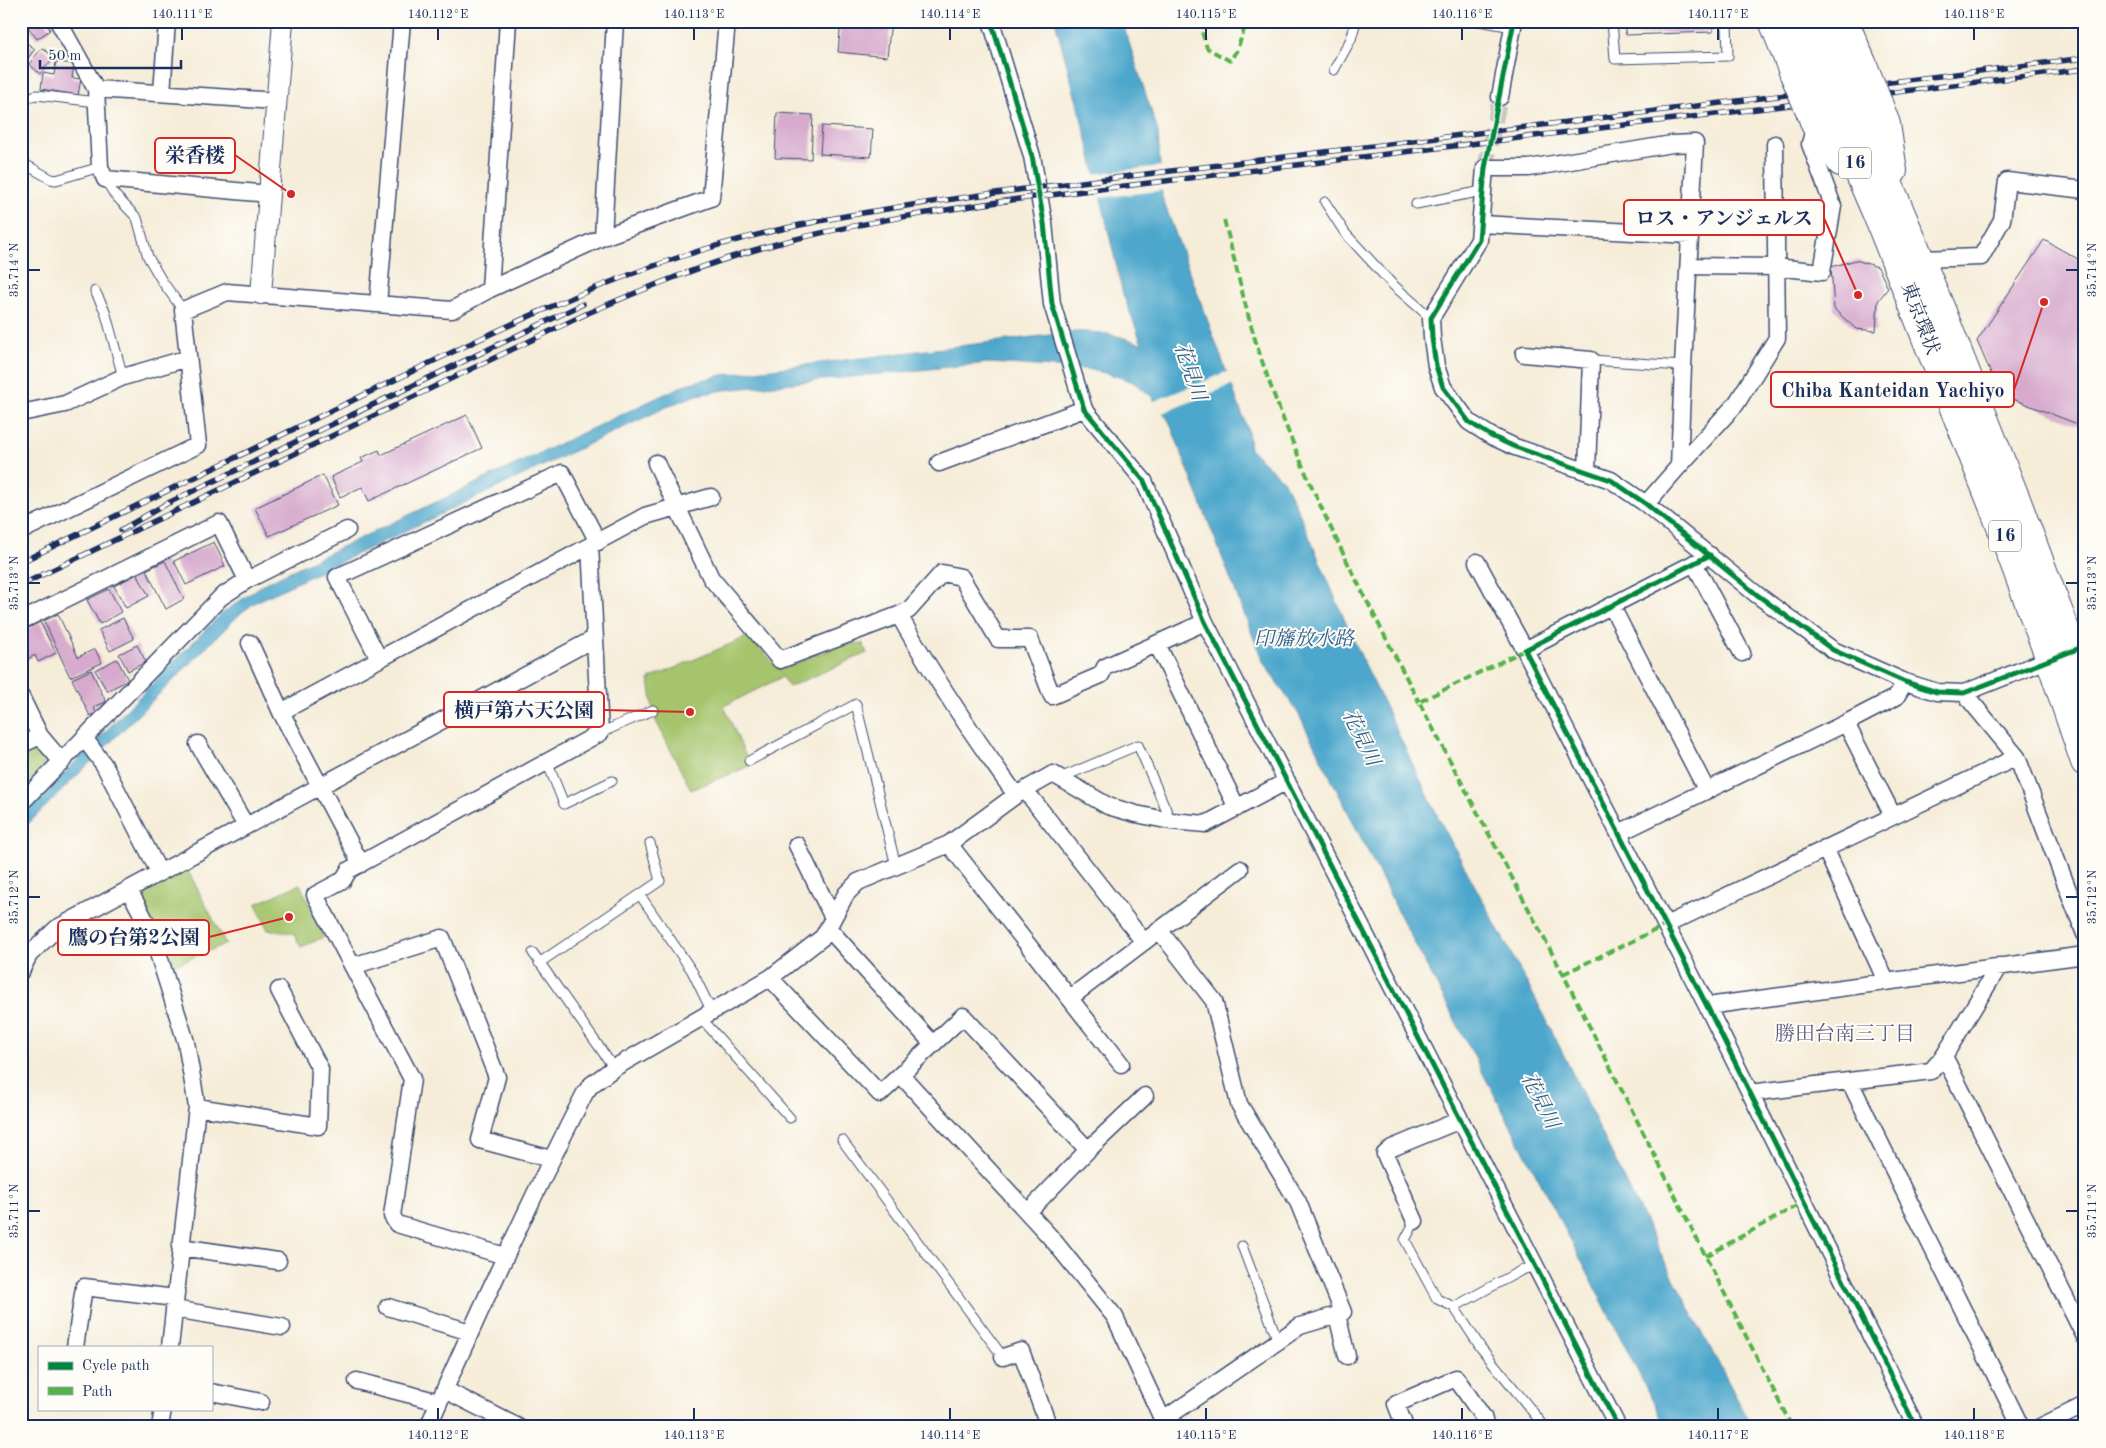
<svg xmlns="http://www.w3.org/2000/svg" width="2106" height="1448" font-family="'Old Standard TT','Noto Serif JP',serif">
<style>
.green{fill:#a5c46c;stroke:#607a65}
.water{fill:#4ea7cc;stroke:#346b95}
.pier{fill:#f6edd9}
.building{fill:#d7aacd}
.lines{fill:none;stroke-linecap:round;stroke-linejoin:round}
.minor-tunnel{stroke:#cac7c0;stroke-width:16;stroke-dasharray:16 8;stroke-linecap:butt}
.service-casing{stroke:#3c4c70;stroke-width:11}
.minor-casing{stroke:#3c4c70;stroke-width:19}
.tertiary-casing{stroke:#3c4c70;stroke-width:22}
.trunk-casing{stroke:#3c4c70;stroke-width:30}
.service{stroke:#fff;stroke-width:9}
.minor{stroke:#fff;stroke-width:16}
.tertiary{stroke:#fff;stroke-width:20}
.trunk{stroke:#fff;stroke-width:28}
.rail-casing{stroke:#1b2f5e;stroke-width:5.5}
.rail{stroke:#fdfcf7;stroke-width:4;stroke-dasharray:11;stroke-linecap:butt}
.trunk-bridge-casing{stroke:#3c4c70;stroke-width:30;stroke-linecap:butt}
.trunk-bridge{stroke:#fff;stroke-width:28}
.quiet{stroke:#55b248;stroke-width:4;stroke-dasharray:8 4;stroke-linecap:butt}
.cycleway-casing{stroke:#fdfcf7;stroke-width:8}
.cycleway{stroke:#00873e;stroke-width:5}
.ticks{fill:none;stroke:#1b2f5e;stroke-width:2}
.labels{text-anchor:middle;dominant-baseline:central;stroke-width:4;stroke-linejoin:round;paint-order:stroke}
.shield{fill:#fdfcf7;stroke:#5f6c8c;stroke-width:1}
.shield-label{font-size:18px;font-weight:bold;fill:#1b2f5e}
.street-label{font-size:19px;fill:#1b2f5e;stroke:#fdfcf7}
.water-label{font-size:20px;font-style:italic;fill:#2f5f8a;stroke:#fdfcf7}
.neighbourhood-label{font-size:20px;fill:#5d5a85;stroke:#fdfcf7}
.leader{fill:none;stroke:#d62828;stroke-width:2}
.callout-dot{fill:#d62828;stroke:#fdfcf7;stroke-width:2}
.callout{fill:#fdfcf7;stroke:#d62828;stroke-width:2}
.callout-label{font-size:20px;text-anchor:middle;font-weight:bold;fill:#1b2f5e}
.neatline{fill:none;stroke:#1b2f5e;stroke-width:2}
.ticks-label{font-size:12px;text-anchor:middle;fill:#1b2f5e}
</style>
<rect width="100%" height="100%" fill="#fdfcf7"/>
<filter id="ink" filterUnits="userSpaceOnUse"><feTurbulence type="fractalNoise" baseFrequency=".02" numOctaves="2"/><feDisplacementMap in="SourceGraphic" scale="10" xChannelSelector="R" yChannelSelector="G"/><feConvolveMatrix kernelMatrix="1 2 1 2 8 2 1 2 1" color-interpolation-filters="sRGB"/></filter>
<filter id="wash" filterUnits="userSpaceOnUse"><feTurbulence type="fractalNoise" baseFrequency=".0096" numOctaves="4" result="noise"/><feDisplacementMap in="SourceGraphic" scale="20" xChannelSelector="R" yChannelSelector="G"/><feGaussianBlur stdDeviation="1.12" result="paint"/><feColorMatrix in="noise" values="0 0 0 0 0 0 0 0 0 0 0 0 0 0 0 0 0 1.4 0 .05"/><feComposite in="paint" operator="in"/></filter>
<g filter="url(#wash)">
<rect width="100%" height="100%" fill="#f6edd9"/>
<path class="green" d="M749,636L780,670L843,644L863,643L867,653L789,687L782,677L724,706L750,766L691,790L654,717L649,679Z
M37,750L44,760L43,767L21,790V756Z
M187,869L226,944L169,967L141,900L146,892Z
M300,884L324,937L301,947L293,933L268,930L256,904Z"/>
<path class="water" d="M1055,21H1122L1158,132L1162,197L1248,430L1250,449L1283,480L1298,510L1351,635L1439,819L1544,1015L1662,1256L1752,1427H1666L1579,1256L1402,919L1298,713L1263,662L1169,421L1151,396L1133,382L1110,374L1086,369L988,363L725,390L697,395L673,404L256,602L241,613L21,831V817L220,615L265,583L686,384L722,375L1074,332C1099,331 1119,335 1142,344L1123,294L1089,147Z"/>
<path class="pier" d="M1162,166L1164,190L1099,198L1093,174Z
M1229,371L1234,384L1160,414L1152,402Z"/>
<g id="blocks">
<path class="building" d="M21,21H45L50,30L37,39L25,23L21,25Z
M841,21H891L887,57L838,52Z
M1623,21H1713V32L1626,35Z
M21,39L35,49L21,67Z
M42,48L54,57L40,74L29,64Z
M56,62L74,64L72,78L81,79L78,95L41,89L43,73L54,75Z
M777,113L813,115L811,159L775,158Z
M822,126L873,129L871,157L820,154Z
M2044,240L2085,263V427L2000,394L1977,341Z
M1856,260L1878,267L1888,288L1878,301L1876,331L1856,329L1834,309L1831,267Z
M467,415L482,448L369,501L362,487L340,497L331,477L363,462L361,458L379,450L381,455Z
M323,475L338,505L269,536L255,508Z
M214,542L225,566L186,585L174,561Z
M165,561L184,599L166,609L146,570Z
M137,574L149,596L126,608L114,586Z
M109,589L121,612L100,624L87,600Z
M58,614L78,657L95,649L102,663L70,677L44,621Z
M123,618L134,639L110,651L99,630Z
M40,622L56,653L38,662L35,655L21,663V632Z
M137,645L146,662L128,671L119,654Z
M117,659L128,680L107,691L95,670Z
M91,670L106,702L94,707L96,713L90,716L72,679Z"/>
</g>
</g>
<g filter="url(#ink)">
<use href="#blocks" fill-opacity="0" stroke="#3c4c70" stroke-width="1"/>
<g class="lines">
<path class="minor-tunnel" d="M1485,168L1500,97"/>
<defs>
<path id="service" d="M1479,21L1513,27
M1612,21L1615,59L1728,56L1727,21
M1334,70L1351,39L1356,21
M21,99L37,95L97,102
M21,162L51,179L56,180L100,167
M105,179L114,194L137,218L148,257L162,281L183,310
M1325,202L1345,233L1393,285L1431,318
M1416,204L1483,191
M95,291L105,311L123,377
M1591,360L1683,366
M600,733L653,710
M749,761L856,704L896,866
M547,762L564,804L612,781
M1060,778L1138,745L1171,821
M640,895L692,971L712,1012
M533,953L614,1068
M539,963L660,881L650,843
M701,1018L790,1118
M842,1140L1003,1357
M1415,1221L1405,1240L1437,1299L1454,1307L1481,1348L1545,1427
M1242,1246L1278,1341
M1454,1307L1522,1270L1535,1266"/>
<path id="minor" d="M58,21L96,89L100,167L105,179L269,194
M991,21L1032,156L1044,223L1052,304L1084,409L1144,481L1205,622L1618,1427
M96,89L276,101
M162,93L167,21
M1500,97L1514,21
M1481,224L1691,235
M603,237L615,21
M1920,259L1981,257L2002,220L2007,181L2085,190
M1689,266L1776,267L1822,272L1833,206L1810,144L1815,124
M490,289L508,21
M378,304L402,21
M1524,354L1591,360L1587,471
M21,413L65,404L123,377L188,358
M656,463L711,578L780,660L899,615C934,678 974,737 1016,795L1053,774L1108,806L1136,814L1171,821L1206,824L1287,781
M939,463L1084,409
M1679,466L1736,404L1777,338L1775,144
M1646,504L1679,466L1683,366L1695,143L1672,144L1529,168H1485L1479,240L1431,318L1432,338L1436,366L1443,387L1469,422L1491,436L1515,447L1611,480L1646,504L1756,594L1833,650L1905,682L1937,692L1964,693L2057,656
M21,531L198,445L183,310L227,292L452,310L490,289L603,237L711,198L727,21
M1710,555L1525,650L1707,1006L1916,1427
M1477,562L1525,650
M1694,563L1742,653
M1612,607L1706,789
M899,615L909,610L942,573L961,577L998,639H1030L1052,696L1101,675L1105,667L1205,622
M21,621L219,523L247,580
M250,643L281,712L361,864
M1157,644L1237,808
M379,659L337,577L562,473L598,542
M1964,693L2017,757L2085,934
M21,697L40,736L62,762
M281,712L645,516L711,497
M1846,723L1893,816
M85,739L104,765L159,872
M198,744L246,826
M21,745L40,736
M1025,790L1144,942
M21,803L221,597L247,580L347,530
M1619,833L1846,723L1896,697L1905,682
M949,844L1121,1064
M797,845L833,918
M1825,848L1886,981
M129,890L151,931L186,1042L197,1107L170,1347
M1666,925L2017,757
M828,928L933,1044
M1159,930L1214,1001L1239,1104L1298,1202L1343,1312L1337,1315L1300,1326L1163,1420
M353,966L442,938L497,1077L480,1140L551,1159
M1999,966L1944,1056L2085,1337
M21,971L29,955L57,928L595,638
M770,978L880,1094L963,1016L1088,1150
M1070,998L1240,869
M1707,1006L2085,955
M901,1075L1053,1240L1115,1317L1166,1427
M1850,1082L2021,1427
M1750,1093L1931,1071L1944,1056
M197,1107L318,1126L320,1069L279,990
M1028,1212L1088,1150L1145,1096
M1415,1221L1385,1154L1392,1148L1460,1120
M180,1247L278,1261
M505,1256L397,1224L392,1216L412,1079L315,895L343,880L349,870L600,733L590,546
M388,1307L470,1332
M174,1309L282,1327
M1337,1315L1347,1356
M75,1347L84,1287L175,1298
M1003,1357L1021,1351L1049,1427
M357,1381L439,1402
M445,1390L518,1427
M211,1392L261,1402
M160,1427L163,1409
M428,1427C478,1314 529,1202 585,1093L591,1085L614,1068L770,978L823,937L846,894L858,882L949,844L1016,795
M1405,1427L1396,1404L1456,1378L1483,1417L1486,1427
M2040,1427L2085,1405"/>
<path id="tertiary" d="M261,294L283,21"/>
<path id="trunk" d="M1773,21L1794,74
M1795,21L1816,71
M1821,21L1840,68
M1844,21L1863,65
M1878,103L1886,124L1893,171
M1856,106L1940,307L2017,502L2085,682
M1832,110L1878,217L1995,511L2050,659L2085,762
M1811,113L1815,124L1841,162"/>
</defs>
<use href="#service" class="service-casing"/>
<use href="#minor" class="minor-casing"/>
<use href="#tertiary" class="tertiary-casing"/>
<use href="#trunk" class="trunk-casing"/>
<use href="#service" class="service"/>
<use href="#minor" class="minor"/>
<use href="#tertiary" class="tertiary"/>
<use href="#trunk" class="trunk"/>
<defs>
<path id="rail" d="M121,530L166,504L583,304
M21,562C138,505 255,448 372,391C473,342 573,292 680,257C792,220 908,205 1025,189L2085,58
M21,585L588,313C646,288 704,264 765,247C851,223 938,211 1026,198L2085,69"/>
</defs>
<use href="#rail" class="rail-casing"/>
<use href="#rail" class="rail"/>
<defs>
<path id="trunk-bridge" d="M1863,65L1878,103
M1840,68L1856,106
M1816,71L1832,110
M1794,74L1811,113"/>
</defs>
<use href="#trunk-bridge" class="trunk-bridge-casing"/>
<use href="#trunk-bridge" class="trunk-bridge"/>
<path class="quiet" d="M1206,21L1202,32L1207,48L1230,61L1237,50L1247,21
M1224,220C1236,264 1245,309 1259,352C1299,474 1360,588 1419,702
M1525,650L1419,702L1563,974L1792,1427
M1563,974L1666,925
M1706,1256L1804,1202"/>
<defs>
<path id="cycleway" d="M991,21L1032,156L1044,223L1052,304L1084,409L1144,481L1205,622L1618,1427
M1514,21L1485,168L1479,240L1431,318L1432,338L1436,366L1443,387L1469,422L1491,436L1515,447L1611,480L1646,504L1756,594L1833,650L1905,682L1937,692L1964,693L2085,646
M1710,555L1525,650L1707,1006L1916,1427"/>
</defs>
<use href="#cycleway" class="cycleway-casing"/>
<use href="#cycleway" class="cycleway"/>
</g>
</g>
<path class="ticks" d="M182,28V40M438,28V40M694,28V40M950,28V40M1206,28V40M1462,28V40M1718,28V40M1974,28V40M28,270H40M2066,270H2078M28,583H40M2066,583H2078M28,897H40M2066,897H2078M28,1211H40M2066,1211H2078M438,1408V1420M694,1408V1420M950,1408V1420M1206,1408V1420M1462,1408V1420M1718,1408V1420M1974,1408V1420"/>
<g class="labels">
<g class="shield">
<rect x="1839" y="147.5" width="32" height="31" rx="4"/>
<rect x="1989" y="520.5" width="32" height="31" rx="4"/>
</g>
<g class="shield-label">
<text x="1855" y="163">16</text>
<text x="2005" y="536">16</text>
</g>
<g class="street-label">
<text transform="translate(1919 319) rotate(69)">東京環状</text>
</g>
<g class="water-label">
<text transform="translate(1189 372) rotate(71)">花見川</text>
<text x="1304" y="640">印旛放水路</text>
<text transform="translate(1360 738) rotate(64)">花見川</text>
<text transform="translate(1539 1101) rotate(63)">花見川</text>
</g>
<g class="neighbourhood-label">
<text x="1845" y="1035">勝田台南三丁目</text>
</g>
</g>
<path class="leader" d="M291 194L235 155M1858 295L1824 218M2044 302L2014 390M690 712L604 710M289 917L209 937"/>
<g class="callout-dot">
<circle cx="291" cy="194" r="5"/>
<circle cx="1858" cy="295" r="5"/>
<circle cx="2044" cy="302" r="5"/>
<circle cx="690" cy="712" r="5"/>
<circle cx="289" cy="917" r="5"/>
</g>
<g class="callout">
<rect x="155" y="138" width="80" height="35" rx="5"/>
<rect x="1624" y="200" width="200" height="35" rx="5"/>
<rect x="1771" y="372" width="243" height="35" rx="5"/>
<rect x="444" y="692" width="160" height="35" rx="5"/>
<rect x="58" y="920" width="151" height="35" rx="5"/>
</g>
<g class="callout-label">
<text x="195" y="162">栄香楼</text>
<text x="1724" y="225">ロス・アンジェルス</text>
<text x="1893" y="397">Chiba Kanteidan Yachiyo</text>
<text x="524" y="717">横戸第六天公園</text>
<text x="134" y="944">鷹の台第2公園</text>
</g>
<rect width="2106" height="1448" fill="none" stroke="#fdfcf7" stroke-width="55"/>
<rect x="38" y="1346" width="175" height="65" fill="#fdfcf7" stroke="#a3aaba"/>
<rect x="48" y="1362" width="25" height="8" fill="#00873e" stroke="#a3aaba"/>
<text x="82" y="1370" font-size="15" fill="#1b2f5e">Cycle path</text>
<rect x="48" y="1387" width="25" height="8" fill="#55b248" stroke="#a3aaba"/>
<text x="82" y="1396" font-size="15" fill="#1b2f5e">Path</text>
<path d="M40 60v8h141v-8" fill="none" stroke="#1b2f5e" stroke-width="2.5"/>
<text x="48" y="60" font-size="15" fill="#1b2f5e" stroke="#fdfcf7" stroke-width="4" paint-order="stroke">50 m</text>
<rect x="28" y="28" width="2050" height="1392" class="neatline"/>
<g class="ticks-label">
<text x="182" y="18">140.111°E</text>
<text x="438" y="18">140.112°E</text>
<text x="694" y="18">140.113°E</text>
<text x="950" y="18">140.114°E</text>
<text x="1206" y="18">140.115°E</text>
<text x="1462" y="18">140.116°E</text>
<text x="1718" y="18">140.117°E</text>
<text x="1974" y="18">140.118°E</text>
<text transform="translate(14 270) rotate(-90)" y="4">35.714°N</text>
<text transform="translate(2092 270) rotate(-90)" y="4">35.714°N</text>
<text transform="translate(14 583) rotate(-90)" y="4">35.713°N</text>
<text transform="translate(2092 583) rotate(-90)" y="4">35.713°N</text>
<text transform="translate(14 897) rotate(-90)" y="4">35.712°N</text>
<text transform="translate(2092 897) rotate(-90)" y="4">35.712°N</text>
<text transform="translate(14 1211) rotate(-90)" y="4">35.711°N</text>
<text transform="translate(2092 1211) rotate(-90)" y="4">35.711°N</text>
<text x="438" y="1439">140.112°E</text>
<text x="694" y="1439">140.113°E</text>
<text x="950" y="1439">140.114°E</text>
<text x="1206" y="1439">140.115°E</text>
<text x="1462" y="1439">140.116°E</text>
<text x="1718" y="1439">140.117°E</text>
<text x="1974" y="1439">140.118°E</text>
</g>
</svg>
